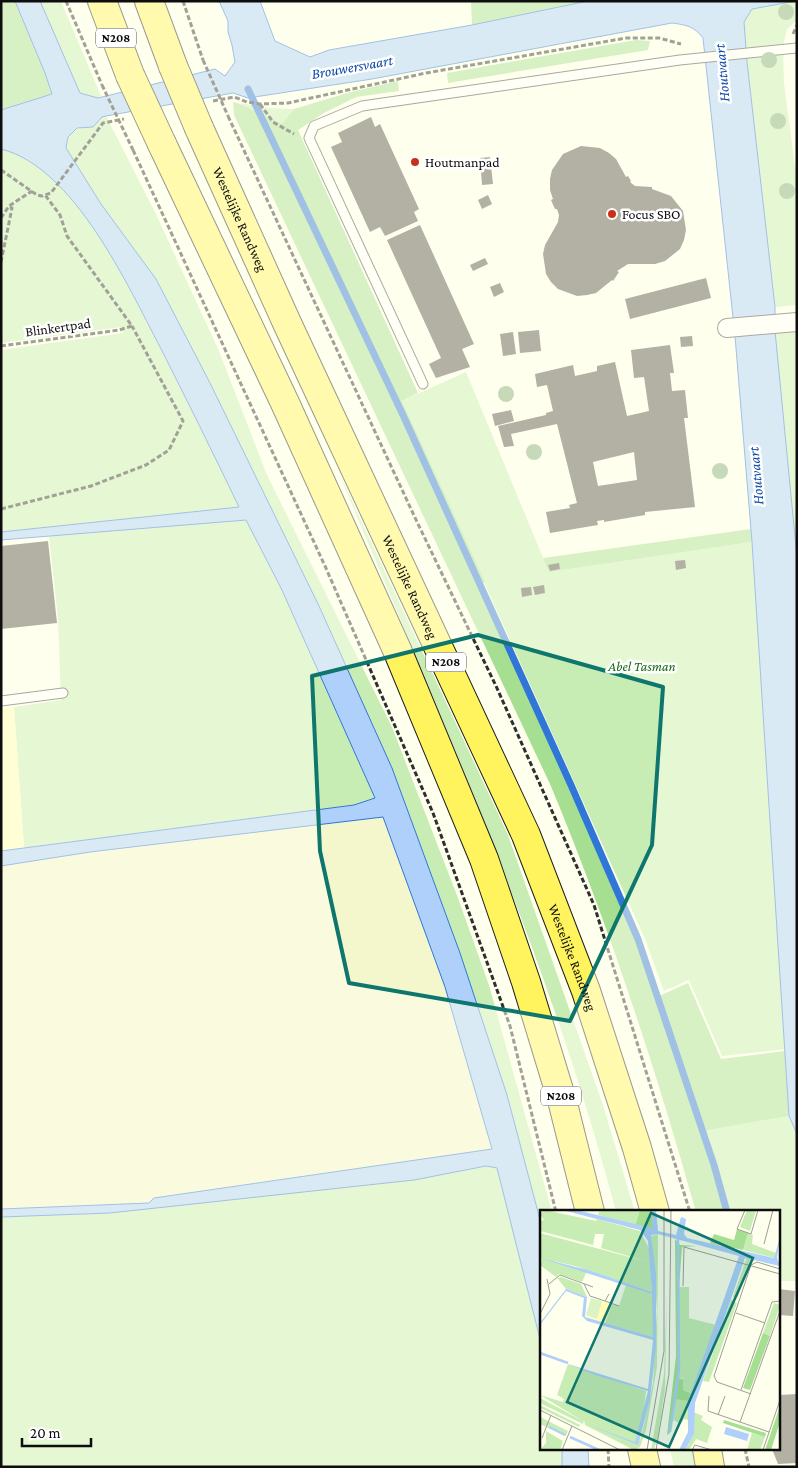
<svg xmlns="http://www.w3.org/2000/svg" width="798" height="1468" font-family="'Crimson Pro',serif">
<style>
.farmland{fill:#f3f7cb}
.green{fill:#c7edb4}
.forest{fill:#a7df92}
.sand{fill:#fffcb6}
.water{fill:#aed0fb;stroke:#2f76d8}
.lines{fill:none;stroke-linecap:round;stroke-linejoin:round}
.stream{stroke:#2f76d8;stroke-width:7}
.building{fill:#575149;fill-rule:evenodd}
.lane-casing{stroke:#404040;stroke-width:11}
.street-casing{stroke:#404040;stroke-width:20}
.primary-casing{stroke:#1e1e1e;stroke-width:30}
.path{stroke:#2f2f2f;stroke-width:3;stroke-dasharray:5 2.5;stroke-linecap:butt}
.lane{stroke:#fff;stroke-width:9}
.street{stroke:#fff;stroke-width:18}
.primary{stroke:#fff45e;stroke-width:28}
.primary-bridge-casing{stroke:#1e1e1e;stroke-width:30;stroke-linecap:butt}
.path-bridge{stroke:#2f2f2f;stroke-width:3;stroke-dasharray:5 2.5;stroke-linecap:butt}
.primary-bridge{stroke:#fff45e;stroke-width:28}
.tree{fill:#82ad78}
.marked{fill:none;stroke:#0f766e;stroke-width:4;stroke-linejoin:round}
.poi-dot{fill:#c8311a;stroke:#fff;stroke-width:2}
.labels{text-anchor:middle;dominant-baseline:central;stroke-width:5;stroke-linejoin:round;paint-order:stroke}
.shield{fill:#fff;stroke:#565656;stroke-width:1}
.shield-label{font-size:12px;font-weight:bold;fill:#0d0d0d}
.poi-label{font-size:14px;fill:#0d0d0d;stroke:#fff;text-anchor:start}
.street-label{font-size:14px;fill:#0d0d0d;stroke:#fff}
.park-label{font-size:14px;font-style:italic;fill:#1b6a18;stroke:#fff}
.water-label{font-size:15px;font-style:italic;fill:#0d49a9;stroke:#fff}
.inset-river{fill:none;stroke:#aed0fb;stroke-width:2.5}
.inset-road{fill:none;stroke:#9e9e94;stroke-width:1}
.view{fill:#0f766e;fill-opacity:0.15;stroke:#0f766e;stroke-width:2.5}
.inset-edge{fill:none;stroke:#0d0d0d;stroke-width:2.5}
</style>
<rect width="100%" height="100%" fill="#ffe"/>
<path class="farmland" d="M383,816L445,987L492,1149L154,1198L149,1203L1,1209V866L90,852Z"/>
<path class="green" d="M40,1H61L101,96L98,98L80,93Z
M797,1V20L787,29L783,47L784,83L797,182V305L775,307L747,62L744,22L752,9Z
M240,103L267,108L294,109L282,125L270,121Z
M106,116L155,212L219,351L267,475L392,727L458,898L489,985L552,1212H542V1230L507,1095L460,953L392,768L319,606L210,383L156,279L101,204L66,148C69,129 76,128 93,127L102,117Z
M1,149C74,166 128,286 160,348C188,400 214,454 239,507L1,532V350L123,333L122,327L1,343Z
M797,328V557L775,331Z
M466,372L549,572L752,542L786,1049L722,1056L689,980L664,991L645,939L402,401Z
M337,469L508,835L603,1105L635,1212H616C549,956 439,713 337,469Z
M246,520L281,588L375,798L354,805L24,848L14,707L61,700L58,619L49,536Z
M789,1116L797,1134V1281H779V1212H726L703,1131Z
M486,1166L497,1168L542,1347V1449H562V1467H1V1217L110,1213Z
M670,1449H693L696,1467H674Z"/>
<path class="forest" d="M1,1H15L45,73L52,94L1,110Z
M471,1H588L472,25Z
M636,40L650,41L648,50L448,83L447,73Z
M398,81L399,91L356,97L324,113L298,130L418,393L402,401L485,582L478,586L565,776L659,996L688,983L721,1059L785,1051L789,1116L703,1131L726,1212H696C655,1066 608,923 550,784L234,115L233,102C249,105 264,119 282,124L294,109L347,93Z
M751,529L752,542L549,572L543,558Z"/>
<path class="sand" d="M14,707L24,848L1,850V708Z"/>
<path class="water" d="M15,1H40L80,93L98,98L215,69L225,76L235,62L232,45L228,32V21L219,1H260L275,41L310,57L329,50L472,25L588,1H796L752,9L744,22L747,62L775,307V331L797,557V1134L789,1116L752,542L735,336L703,38C694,26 686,25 672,23L372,79L248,98L233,93L106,116L102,117L93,127L77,128L68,137L66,148L101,204L156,279L210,383L319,606L392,768L460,953L507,1095L538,1212L542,1230V1347L497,1168L486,1166L414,1180L110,1213L1,1217V1209L149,1203L154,1198L492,1149L445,987L383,817L90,852L1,866V851L354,805L375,798L281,588L246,520L1,540V532L239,507C213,453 187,400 160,347C128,286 74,167 1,149V110L52,94L45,73Z
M562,1449H588L589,1467H562Z"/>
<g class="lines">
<path class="stream" d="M248,89L403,415L571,785L638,939L714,1165L727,1212"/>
</g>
<path class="building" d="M371,117L375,127L380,124L419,209L414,212L418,221L385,236L380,227L370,232L331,147L342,142L338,133Z
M581,146L600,148L609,153L616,159L626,177L628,176L631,181L630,182L635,186L652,187V189L671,196L683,211L686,230L684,240L680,249L665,261L655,264H628L617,271L619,272L613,281L612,280L596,293L587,295L577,296L558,289L551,282L546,274L543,254L545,245L558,222L559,215L557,209H555L551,200L553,199L550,190V179L552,170L563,154Z
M490,157L493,184L482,185L480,158Z
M488,195L492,204L482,209L478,200Z
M420,225L474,344L462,349L470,367L436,378L429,364L441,358L387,240Z
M485,258L488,264L473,271L470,265Z
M706,278L711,298L630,319L625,299Z
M500,283L504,292L494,297L490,287Z
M539,330L541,351L520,353L518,332Z
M513,332L516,354L503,356L500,334Z
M692,336L693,346L681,347L680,337Z
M670,345L674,373H670L672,391L685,390L688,418H684L695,507L645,512V515L604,522V520L597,521L598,525L550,533L546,512L570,508L569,505L577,503L557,424L511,434L514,446L504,447L498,426L546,415V413L553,411L547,385L537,387L535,374L573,365L575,376L597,371V366L615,362L627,416L649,411L644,377L634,378L631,350ZM634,452L637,480L598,486L593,462Z
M511,410L514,421L495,426L492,414Z
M48,541L57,623L1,629V546Z
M685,560L686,568L676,570L675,561Z
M559,563L560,569L550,571L548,565Z
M544,585L545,593L535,595L533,587Z
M531,587L532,595L522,597L521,588Z
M779,1289L795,1291L793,1316L779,1315Z
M797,1394V1463L778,1464L772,1449H779V1395Z"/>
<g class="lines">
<defs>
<path id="lane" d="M423,384L309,138L314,126L362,106L680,60L797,48
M1,701L63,693"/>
<path id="street" d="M727,328L797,322"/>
<g id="primary">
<path d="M102,1L130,75"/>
<path d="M149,1L173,66"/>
<path id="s1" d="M199,128L287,323L526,835L586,991L637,1148L655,1212"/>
<path d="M162,144L285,403L398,652L484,859L526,982L562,1100L590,1212"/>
<path d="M642,1449L646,1467"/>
<path d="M707,1449L710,1467"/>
</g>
</defs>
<use href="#lane" class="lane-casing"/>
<use href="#street" class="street-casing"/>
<use href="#primary" class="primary-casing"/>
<path class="path" d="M66,1L102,85
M183,1L203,60
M793,34L797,25
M213,101L234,97L247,102L260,104L288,103L426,73L626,38H659L681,44
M260,104L273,122L294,134
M228,116L418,524L496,686L594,905L690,1212
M133,150L325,566L433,813L510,1026L556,1212
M1,170L37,195L42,196L51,193L103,123L124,119
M1,218L9,206L32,191
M1,262L12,208L9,206
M1,346L119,330L132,326L67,236L60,215L45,195
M1,509L91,486L146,465L169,450L183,421L132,326
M608,1449L609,1467
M745,1449L749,1467"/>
<use href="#lane" class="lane"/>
<use href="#street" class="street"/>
<use href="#primary" class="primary"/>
<defs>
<path id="primary-bridge" d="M173,66L199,128
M130,75L162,144"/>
</defs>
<use href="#primary-bridge" class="primary-bridge-casing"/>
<path class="path-bridge" d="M203,60L228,116
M102,85L133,150"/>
<use href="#primary-bridge" class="primary-bridge"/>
</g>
<g class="tree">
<circle cx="786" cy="12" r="8"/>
<circle cx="769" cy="60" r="8"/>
<circle cx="778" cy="121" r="8"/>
<circle cx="787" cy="191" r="8"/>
<circle cx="506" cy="394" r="8"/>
<circle cx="534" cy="452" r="8"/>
<circle cx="720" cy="471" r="8"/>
</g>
<path d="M0 0H798V1468H0ZM478,635L663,687L652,845L570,1021L349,983L320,851L312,676Z" fill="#ffe" fill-opacity=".55" fill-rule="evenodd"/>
<path class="marked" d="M478,635L663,687L652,845L570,1021L349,983L320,851L312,676Z"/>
<g class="poi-dot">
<circle cx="415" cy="162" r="5"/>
<circle cx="612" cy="214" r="5"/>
</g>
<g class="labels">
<g class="shield">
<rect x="96" y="28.5" width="40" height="19" rx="4"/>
<rect x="426" y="652.5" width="40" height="19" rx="4"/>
<rect x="541" y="1086.5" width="40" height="19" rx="4"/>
</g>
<g class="shield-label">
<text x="116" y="38">N208</text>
<text x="446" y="662">N208</text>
<text x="561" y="1096">N208</text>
</g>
<g class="poi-label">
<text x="425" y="162">Houtmanpad</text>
<text x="622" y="214">Focus SBO</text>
</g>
<g class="street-label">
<text stroke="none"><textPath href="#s1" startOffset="100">Westelijke Randweg</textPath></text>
<text transform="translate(58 327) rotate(-8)">Blinkertpad</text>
<text stroke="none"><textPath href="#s1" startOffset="505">Westelijke Randweg</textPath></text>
<text stroke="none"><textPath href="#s1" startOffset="910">Westelijke Randweg</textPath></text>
</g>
<g class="park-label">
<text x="642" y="666">Abel Tasman</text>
</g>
<g class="water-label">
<text transform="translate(352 67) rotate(-10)">Brouwersvaart</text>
<text transform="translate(722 73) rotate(-95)">Houtvaart</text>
<text transform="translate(756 476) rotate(-95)">Houtvaart</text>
</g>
</g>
<g transform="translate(540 1210)">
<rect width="240" height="240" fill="#ffe"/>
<path d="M5,0L56,11L57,9L100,21L110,40L112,82L35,56L0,48V23L108,52L61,38L64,24H55L53,35L0,21V11L4,10L0,4ZM60,0H100L95,16L58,5ZM207,0H216L210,21L200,17ZM208,23L213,25L212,34L236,43L235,48L203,40ZM118,24L117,157L106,220L100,237L94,240L45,215L44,210L43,214L0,193V188L43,211L0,185L23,192L24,189L17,185L28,154L106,181L100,232L113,173L117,99L111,26ZM207,47L216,49L209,54L198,87H193ZM2,48L36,58L50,62L46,63L42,72L19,64L16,67L0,55ZM21,67L41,74L47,87L26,79L17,68ZM86,75L113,84V127L65,113L72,94L79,96ZM139,77H149V108L176,115L152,183L143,180V168H139ZM127,82L125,179L118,226L114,240H111L124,164ZM191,90L197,93L169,172L163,171ZM234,93L240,95L230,126L223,123ZM136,188L148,191V210L144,209L141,214L133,210ZM0,195L40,215L39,217L0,198ZM153,202L163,206L161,210L172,217L167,233L156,229L149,240H145L154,224ZM0,207L28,221L26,226L0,214ZM6,221L23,231L20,240H0L6,233ZM212,223L225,227L220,240H207Z" fill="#c7edb4"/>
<path d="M100,0H113L112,18L95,16ZM197,19L208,23L203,40L170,33L174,24L194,30ZM135,29L140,35L157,36L142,37L139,78L138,168L143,169V180L151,183L148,191L136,189L130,223L127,225L136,146ZM223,123L230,126L210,180L203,178ZM240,196V212L231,240H225ZM184,210L226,223L225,227L183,213Z" fill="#a7df92"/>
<path d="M53,89L72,94L65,113L46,106Z" fill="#fffcb6"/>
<path d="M51,88L62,91L57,109L46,105Z" fill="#dcf3c6"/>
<path d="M22,0H36L112,18L113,0H116L118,21L136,25L141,7L146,9L144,24L147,28L234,48L240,27L237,48L240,56L205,48L155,193L154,224L145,240H139L148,222V191L199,46L118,24L111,25L116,64V137L110,189L98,235L47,214L95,232L108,181L55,165L28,154L108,179L113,130L47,111L42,106L44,88L26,81L0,115V113L26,79L47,87L45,107L113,127L112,84L0,48L48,60L112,82L108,31L100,20ZM186,217L209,224L207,231L184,224Z" fill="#aed0fb"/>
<path class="inset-river" d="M0,143L28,153M9,217L25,225M130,222L139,160L138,28M30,227L59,240"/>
<path class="inset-road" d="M205,0L197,19L211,24L218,0M224,34L233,0M9,74L20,65L53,77M44,74L50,86L65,91M143,76L144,37L240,64M69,84L65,91L79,96M196,103L225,113M0,104L10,84L7,69M201,180L232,92L240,91M211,184L177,172L174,166L211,55L217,52L240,59M169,186L168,201L200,212M0,200L80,240M178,205L185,186M229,222L200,212L240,101M2,228L11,205M22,240L32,216M107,240L124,141V0M116,240L129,164L131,0M152,240L155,235L172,240M223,240L240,190"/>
<path class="view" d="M111,3L213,48L129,237L27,192Z"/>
<rect width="240" height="240" class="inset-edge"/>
</g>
<rect width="798" height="1468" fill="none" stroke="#0d0d0d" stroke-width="5"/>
<path d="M22 1438v8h69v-8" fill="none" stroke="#0d0d0d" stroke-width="2.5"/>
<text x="30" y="1438" font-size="15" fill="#0d0d0d" stroke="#ffffff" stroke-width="4" paint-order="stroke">20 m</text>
</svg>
